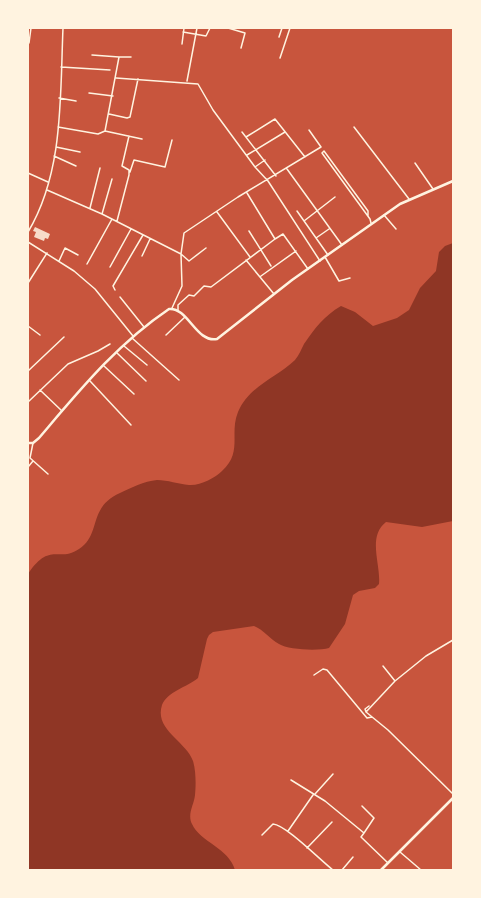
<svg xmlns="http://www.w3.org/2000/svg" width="481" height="898" font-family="Ubuntu,sans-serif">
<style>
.water{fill:#8f3625}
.building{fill:#f7dbc8}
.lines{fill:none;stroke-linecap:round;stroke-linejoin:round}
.minor{stroke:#fff3e0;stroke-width:1.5}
.secondary{stroke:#fff3e0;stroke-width:2.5}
.trunk{stroke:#fff3e0;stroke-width:2.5}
</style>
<rect width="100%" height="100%" fill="#c8553d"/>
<path class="water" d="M453,243V521L422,527L386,522C367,537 381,564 379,584L375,588L359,591L353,595L345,624L329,648C319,651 288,650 279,644C270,639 264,630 254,626L213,632L209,635L207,639L198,678C187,687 167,692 162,705C154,730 186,741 193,761C196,771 196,785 195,795C194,805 187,814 192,824C200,842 229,848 235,870H28V574C50,541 59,563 79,549C102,534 87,508 120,493C131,488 144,481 157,480C168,480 178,484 189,485C200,486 215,478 222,471C243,452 229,434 238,412C249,386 276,378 295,360C299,355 301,350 304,344C315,328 324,316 341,306L355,312L373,326L397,318L409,310L420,288L436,271L439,252L445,246Z"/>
<path class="building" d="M35,227L50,234L48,239L45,238L44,241L34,237L36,232L33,231Z"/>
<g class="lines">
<path class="minor" d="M228,28L245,33L241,48
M183,32L206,36L210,28
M279,37L282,28
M29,43L31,28
M182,44L184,28
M92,55L119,57L105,131
M119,57H131
M280,58L290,28
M61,67L110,70
M116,78L198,84L213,110L255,167L268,181L320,261
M187,81L197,28
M89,93L113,96
M59,98L76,101
M109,114L127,118L130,117L138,79
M58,127L98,134L105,131L142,139
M354,127L409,199
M242,132L276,176
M246,137L275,119L305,157
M56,147L80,152
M322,153L370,219L371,223
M322,153L324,151L368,211V216
M247,155L285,132
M54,156L76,166
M415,163L433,189
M255,167L265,160
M287,169L342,245
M130,172L134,160L165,167L172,140
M28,173L48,182
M47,190L102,214L181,254L189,261L206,248
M247,193L275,239L283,234L308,269
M90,208L100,168
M297,211L328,255
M217,212L250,257
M102,214L112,179
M384,215L396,229
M117,221L129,175V170L122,166L129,136
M304,221L335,197
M249,231L271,266
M28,232C64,172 60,96 63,28
M316,238L329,229
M28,242L74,271L95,289L133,336
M142,256L150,239
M325,257L339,281L350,278
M246,260L274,294
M59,261L65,248L78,255
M87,264L112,219
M110,267L131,229
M261,276L296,251
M28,283L47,253
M115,290L113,286L143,235
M120,297L144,327
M172,308L182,286L181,254L184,233L238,197L321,147L309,130
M178,311V305L189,295L194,296L204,286L211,287L275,239
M28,326L40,335
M166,335L185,317
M132,338L179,380
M124,346L147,365
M117,353L146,381
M104,366L134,394
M28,371L64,337
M90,381L131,425
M40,390L62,411
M28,402L68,364L98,351L110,344
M33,443L30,458L48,474
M28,467L33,461
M383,666L395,681
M314,675L323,669L327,670L367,718L372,717
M369,706L365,709L366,712L388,730L453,794
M366,712L395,681L426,656L453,640
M291,780L325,801L364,833L361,837L388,863
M315,794L333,774
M362,806L374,818L364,833
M288,831L313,795
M262,835L273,824C286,825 320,860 333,870
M307,848L332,822
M400,852L421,870
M342,870L353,857"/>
<path class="secondary" d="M381,870L453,798"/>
<path class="trunk" d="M28,443H33L39,438C79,391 117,344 169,309C188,307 196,343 217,339L292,280L400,204L453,181"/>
</g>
<rect width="481" height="898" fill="none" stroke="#fff3e0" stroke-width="58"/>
</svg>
